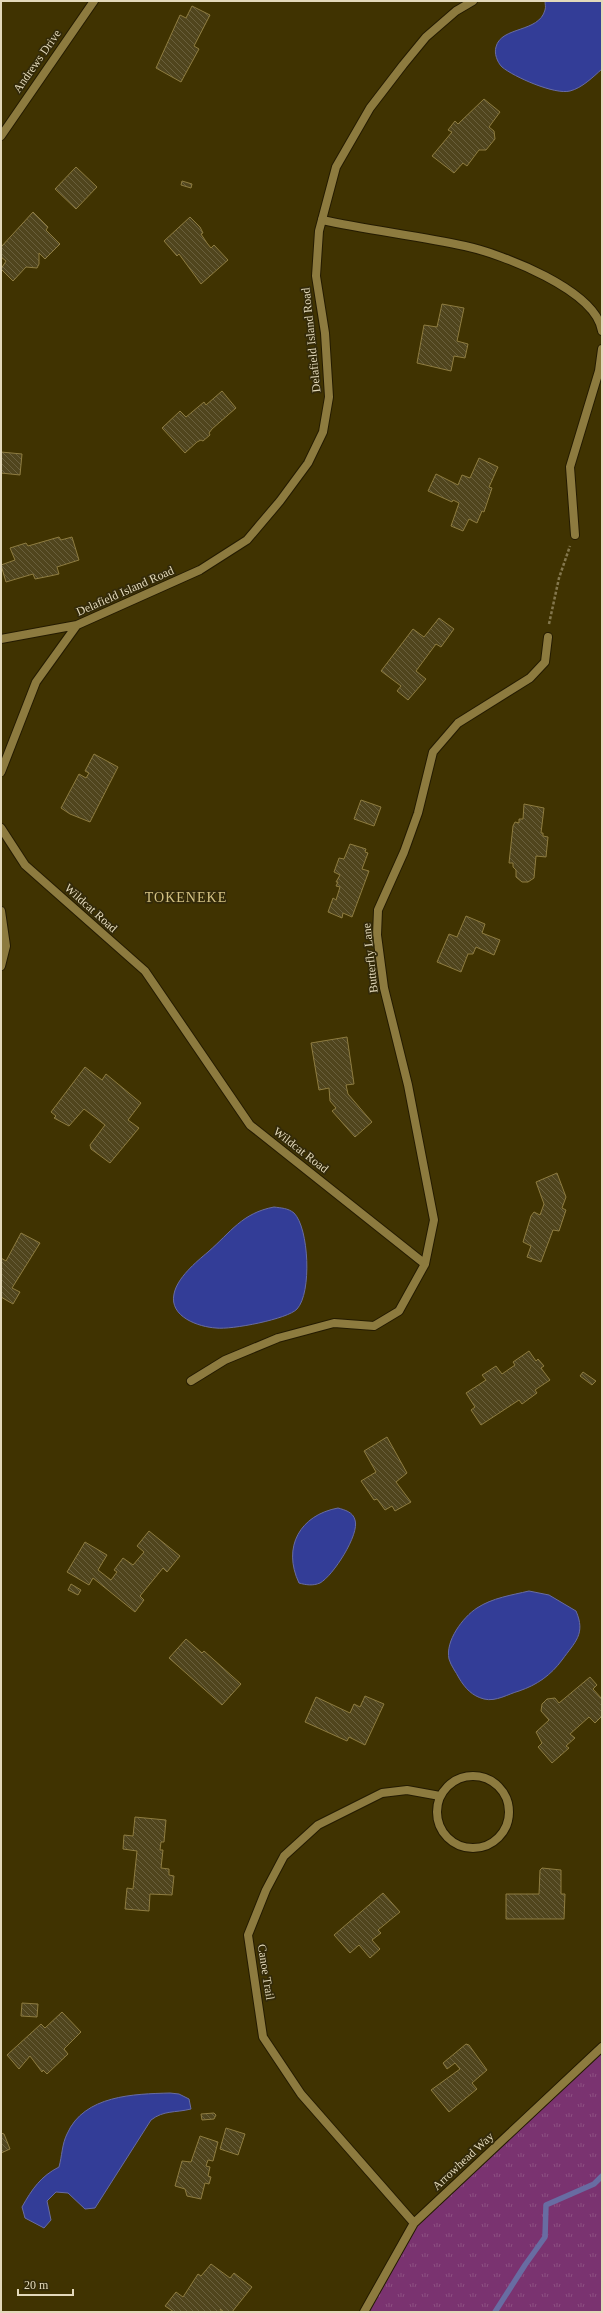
<svg xmlns="http://www.w3.org/2000/svg" width="603" height="2313" font-family="Georgia,serif">
<style>
.grass{fill:url(#grass-tufts)}
.water{fill:#333d97;stroke:#686ca2}
.lines{fill:none;stroke-linecap:round;stroke-linejoin:round}
.stream{stroke:#686ca2;stroke-width:5.5}
.building{fill:url(#building-back-hatch);stroke:#8e7c40}
.service-casing{stroke:#241b00;stroke-width:10}
.minor-casing{stroke:#241b00;stroke-width:10}
.path{stroke:#83774d;stroke-width:2.5;stroke-dasharray:3 2;stroke-linecap:butt}
.service{stroke:#8d7b3f;stroke-width:8}
.minor{stroke:#8d7b3f;stroke-width:8}
.labels{text-anchor:middle;dominant-baseline:central;stroke-width:3.5;stroke-linejoin:round;paint-order:stroke}
.street-label{font-size:12px;fill:#e3d9bb;stroke:#332a09}
.quarter-label{font-size:14px;letter-spacing:1px;fill:#d4c284;stroke:#332a09}
</style>
<defs>
<pattern id="grass-tufts" width="24" height="20" patternUnits="userSpaceOnUse"><rect width="24" height="20" fill="#7a3370"/><path d="M3 7l-1-3M5 7V3M7 7l1-3M15 17l-1-3M17 17v-4M19 17l1-3" fill="none" stroke="#8d5082"/></pattern>
<pattern id="building-back-hatch" width="6" height="6" patternUnits="userSpaceOnUse"><rect width="6" height="6" fill="#50451d"/><path d="M-1 5l2 2M0 0l6 6M5-1l2 2" fill="none" stroke="#695f3c"/></pattern>
</defs>
<rect width="100%" height="100%" fill="#403301"/>
<path class="grass" d="M602,2047V2312H364L414,2223Z"/>
<path class="water" d="M545,1H602V69C593,77 582,88 570,91C555,95 514,77 502,67C497,62 494,53 496,47C501,26 539,33 545,10C546,7 545,4 545,1Z
M274,1207C281,1208 288,1208 294,1213C309,1228 312,1293 297,1309C288,1319 231,1330 216,1328C199,1327 169,1317 174,1294C177,1278 196,1262 208,1252C231,1232 242,1213 274,1207Z
M338,1508C345,1510 353,1512 355,1520C360,1534 333,1576 320,1583C313,1586 306,1585 299,1583C282,1547 300,1515 338,1508Z
M529,1591L549,1595L576,1611C586,1634 575,1642 562,1660C551,1675 537,1685 519,1691C508,1694 496,1702 484,1699C472,1696 465,1688 459,1678C456,1672 451,1666 449,1659C445,1641 463,1617 477,1608C492,1598 512,1595 529,1591Z
M170,2093L179,2094L189,2099L191,2109C175,2113 164,2110 151,2120L95,2208L85,2209L68,2193L56,2192L47,2201L51,2220L44,2228L25,2218L22,2207C32,2189 41,2176 59,2167C62,2156 62,2144 67,2134C84,2095 134,2094 170,2093Z"/>
<g class="lines">
<path class="stream" d="M495,2312L525,2265L545,2237L546,2205L594,2184L602,2176"/>
</g>
<path class="building" d="M192,6L210,15L194,46L199,49L181,82L156,68L180,15L186,18Z
M484,99L500,112L489,127L494,131L495,139L486,150H479L467,166L463,163L454,173L432,156L452,132L448,130L455,121L458,124Z
M76,167L97,187L76,209L55,189Z
M182,181L192,184L191,188L181,185Z
M33,212L48,227L46,230L60,244L45,259L39,253V264L37,268L26,267L13,281L1,269L6,261L1,257V247Z
M190,217L200,227L203,233L201,234L207,243L211,248L214,245L228,260L201,284L179,254L177,256L164,241Z
M442,304L464,308L457,341L468,344L465,358L454,356L451,371L417,363L424,325L437,327Z
M222,391L236,408L212,429L209,433L210,435L203,441L201,440L197,442L185,453L162,428L180,411L186,417L204,402L206,405Z
M1,452L22,454L20,475L1,473Z
M479,458L498,467L489,487L492,488L484,512L482,511L477,523L469,519L463,531L451,526L459,503L453,500L452,502L428,491L436,474L458,485L462,475L470,478Z
M59,537L61,540L72,537L79,560L57,567L59,574L50,576L35,579L33,574L6,582L1,565L15,560L10,548L26,543L28,546Z
M439,618L454,629L441,647L436,644L416,671L426,679L408,700L397,691L401,686L381,671L413,629L424,637Z
M94,754L118,767L90,822L70,814L61,808L79,774L86,778L89,773L85,771Z
M361,800L381,807L374,826L354,819Z
M524,804L544,808L541,833H543V836L548,837L546,857L536,856L534,878L528,882H522L516,877V870L513,867V863H509L513,826L515,822L519,823V819H523Z
M350,844L366,849L365,852L368,853L362,869L369,871L352,917L343,913L342,918L328,912L333,898L336,900L340,887L336,886L338,882H336L340,875L334,872L339,858L344,859Z
M466,916L485,924L482,933L500,940L494,955L476,947L473,954H468L461,972L437,962L449,934L457,937Z
M347,1037L354,1084L346,1085L348,1094L372,1122L355,1137L332,1111L336,1108L330,1101L329,1088L319,1090L311,1043Z
M85,1067L102,1080L106,1074L141,1103L128,1120L139,1128L110,1163L91,1149L90,1145L105,1125L84,1109L69,1126L54,1118L56,1116L51,1112Z
M557,1173L566,1197L562,1208L566,1210L559,1231L553,1230L541,1262L527,1257L531,1246L523,1242L531,1216L534,1212L540,1215L544,1204L536,1182Z
M21,1233L40,1243L12,1288L20,1292L13,1304L1,1297V1258L6,1261Z
M529,1351L536,1361L538,1359L544,1366L541,1368L550,1380L535,1390L537,1393L522,1404L519,1400L481,1425L471,1410L475,1407L466,1393L486,1380L482,1375L496,1366L502,1374L515,1365L513,1362Z
M583,1372L596,1381L592,1385L580,1376Z
M387,1437L407,1473L396,1482L411,1502L395,1511L392,1506L385,1510L377,1499L374,1500L361,1481L376,1472L364,1451Z
M149,1531L180,1556L167,1572L163,1568L140,1596L144,1600L135,1612L93,1578L89,1585L67,1572L85,1542L107,1555L98,1570L111,1580L117,1572L114,1570L123,1558L133,1565L144,1552L137,1546Z
M71,1584L81,1590L78,1595L68,1590Z
M186,1639L202,1653L204,1651L241,1684L222,1705L169,1658Z
M590,1677L597,1685L593,1689L602,1699V1716L595,1723L589,1717L570,1734L575,1738L566,1746L569,1748L552,1763L538,1747L542,1743L536,1732L549,1720L541,1711L542,1704L547,1699L555,1698L559,1703Z
M365,1696L384,1704L365,1745L349,1737L347,1741L305,1722L316,1697L350,1713L354,1704L360,1707Z
M135,1817L166,1820L164,1842H161L160,1850H163L161,1868L169,1869V1875L174,1876L172,1895L150,1894L149,1911L125,1909L127,1888L133,1889L137,1851L123,1849L124,1835L133,1836Z
M542,1868L561,1870V1894H565L564,1919H506V1894H539L540,1870Z
M383,1893L400,1912L378,1930L381,1933L372,1940L380,1949L370,1958L359,1945L350,1953L334,1935Z
M22,2003L38,2004L37,2017L21,2016Z
M62,2012L81,2032L64,2049L68,2054L47,2074L43,2070L42,2072L30,2056L19,2069L7,2055L41,2024L45,2028Z
M466,2044L469,2045L487,2070L472,2083L477,2089L449,2112L431,2090L460,2069L455,2063L447,2069L443,2063Z
M214,2113L216,2115L214,2119L202,2120L201,2114Z
M226,2128L245,2134L238,2155L220,2149Z
M1,2133L4,2134L10,2149L1,2153Z
M200,2136L218,2142L213,2161L208,2160L206,2166L210,2167L208,2176L211,2177L209,2184L205,2183L201,2199L187,2196L185,2189L175,2186L182,2161L191,2162Z
M211,2264L230,2278L234,2273L252,2287L232,2312H224L220,2309L222,2312H174L165,2306L176,2292L183,2297L198,2274L201,2276Z"/>
<g class="lines">
<defs>
<path id="service" d="M322,220C369,230 418,236 465,246C502,254 596,290 602,331
M575,535L570,467L599,371L602,349"/>
<path id="minor" d="M1,136L94,1
M1,639L77,625
M1,772L36,682L77,625L200,570L247,540L280,501L308,463L323,432L329,397L325,333L316,276L319,231L336,167L370,108L403,65L426,37L456,11L473,1
M1,828L25,865L145,971L250,1125L425,1264L399,1311L374,1326L334,1323L278,1338L225,1360L191,1381
M1,911L6,946L1,966
M425,1264L434,1220L408,1085L384,988L377,935L378,910L404,852L418,813L433,752L458,723L530,678L545,662L548,637
M437 1812a36 36 0 1 1 72 0a36 36 0 1 1-72 0Z
M414,2223L301,2094L263,2037L248,1935L266,1890L284,1856L318,1825L382,1793L407,1790L440,1796
M364,2312L414,2223L602,2047"/>
</defs>
<use href="#service" class="service-casing"/>
<use href="#minor" class="minor-casing"/>
<path class="path" d="M549,624L559,578L570,546"/>
<use href="#service" class="service"/>
<use href="#minor" class="minor"/>
</g>
<g class="labels">
<g class="street-label">
<text transform="translate(37 61) rotate(-55)">Andrews Drive</text>
<text transform="translate(311 340) rotate(-96)">Delafield Island Road</text>
<text transform="translate(125 591) rotate(-24)">Delafield Island Road</text>
<text transform="translate(91 908) rotate(42)">Wildcat Road</text>
<text transform="translate(370 958) rotate(-96)">Butterfly Lane</text>
<text transform="translate(301 1150) rotate(38)">Wildcat Road</text>
<text transform="translate(266 1972) rotate(81)">Canoe Trail</text>
<text transform="translate(463 2161) rotate(-43)">Arrowhead Way</text>
</g>
<g class="quarter-label">
<text x="186" y="897">TOKENEKE</text>
</g>
</g>
<rect width="603" height="2313" fill="none" stroke="#e3d9bb" stroke-width="4"/>
<path d="M18 2289v6h55v-6" fill="none" stroke="#e3d9bb" stroke-width="2"/>
<text x="24" y="2289" font-size="12" fill="#e3d9bb" stroke="#332a09" stroke-width="3" paint-order="stroke">20 m</text>
</svg>
